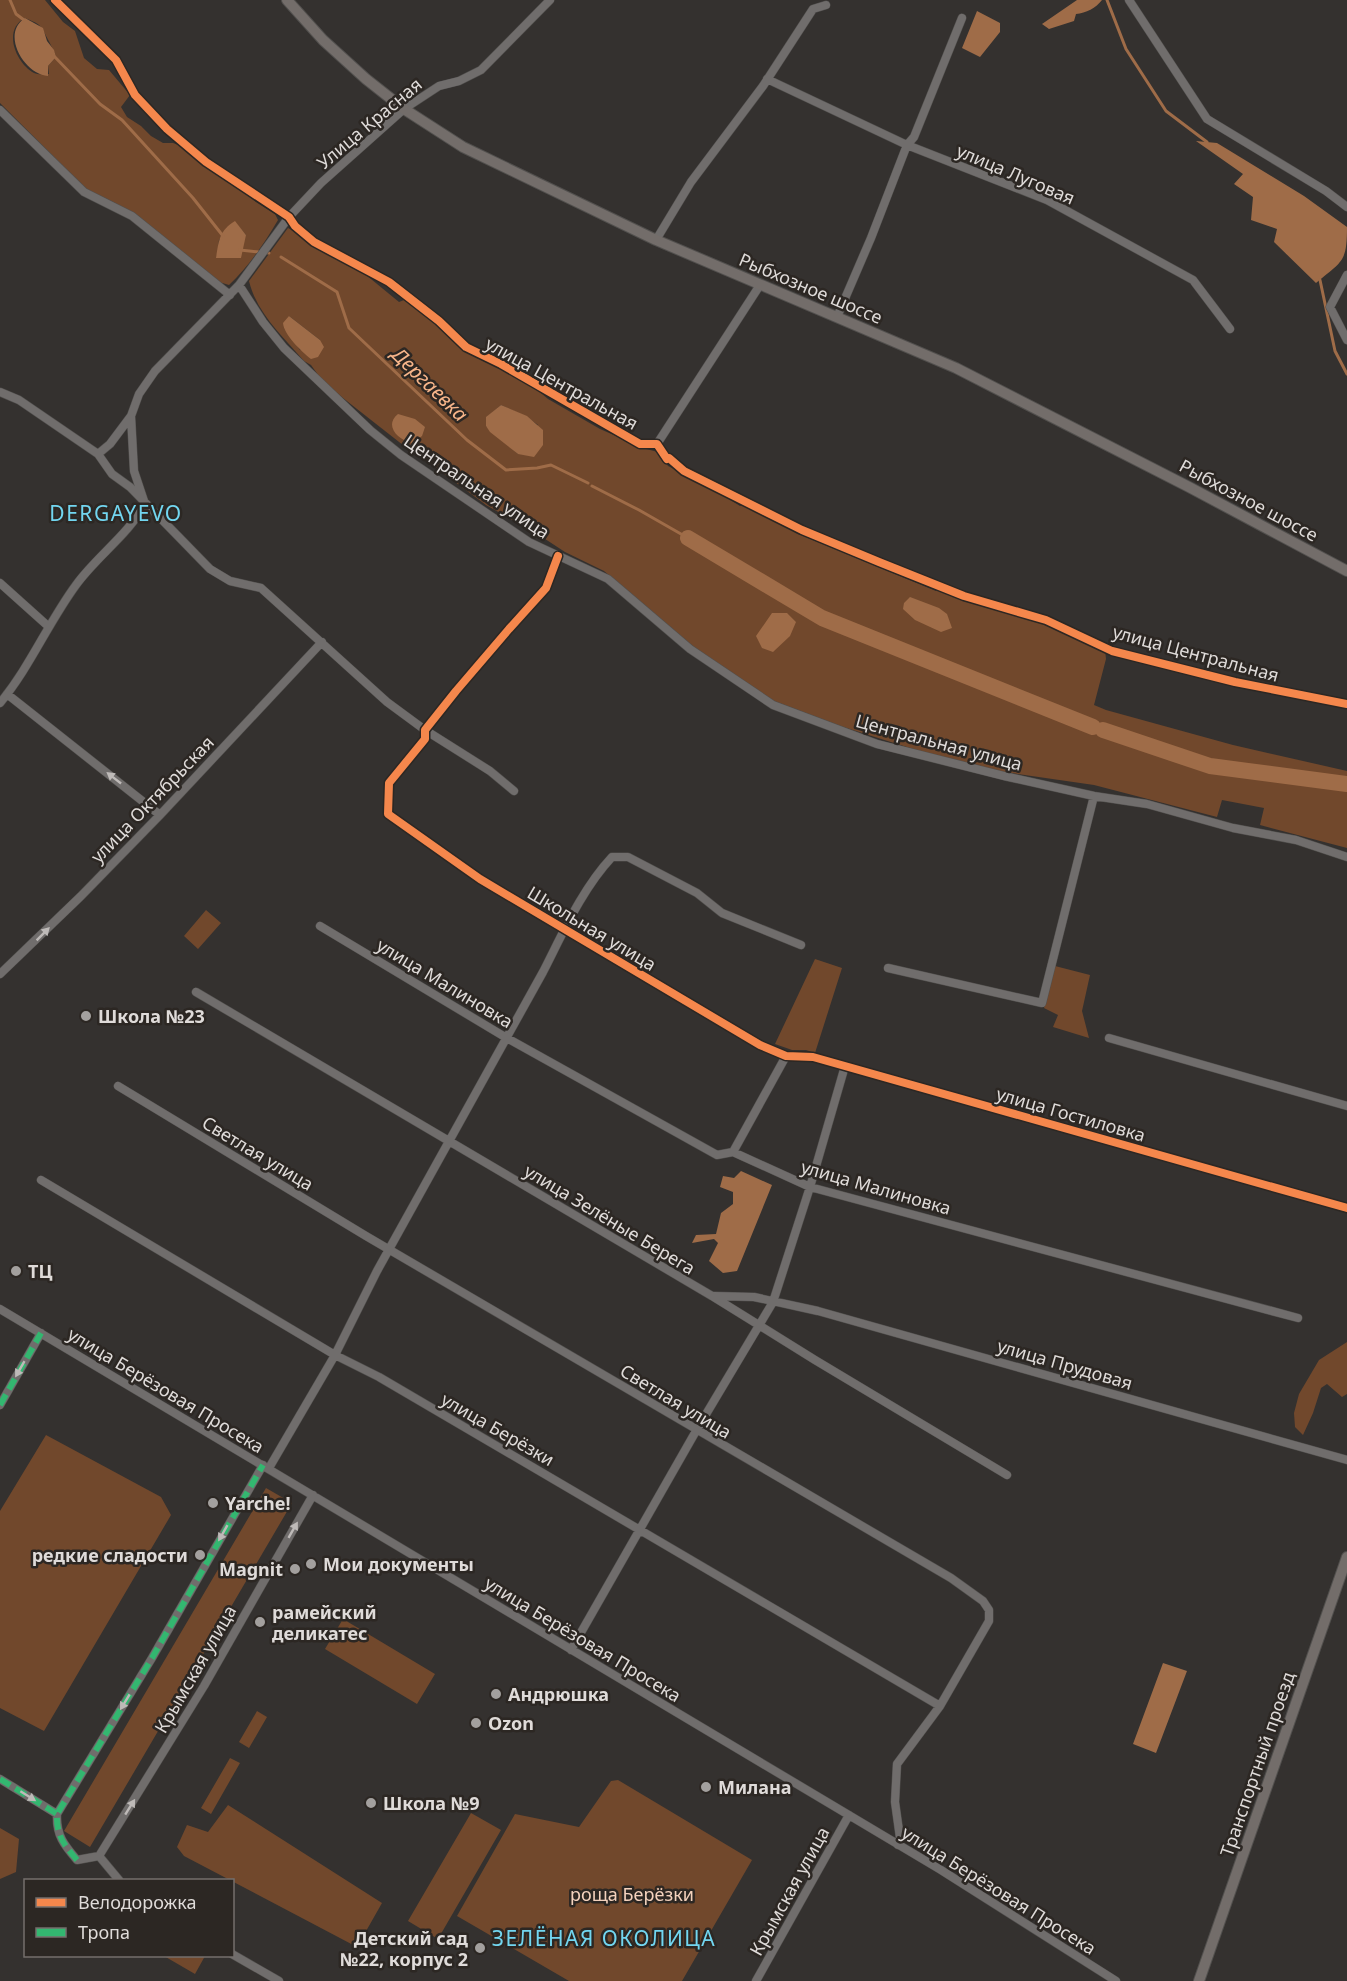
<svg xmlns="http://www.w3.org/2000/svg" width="1347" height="1981" font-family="'Noto Sans',sans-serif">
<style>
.green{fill:#71482c;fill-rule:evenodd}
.water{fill:#9f6c48}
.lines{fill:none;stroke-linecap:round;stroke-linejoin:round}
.stream{stroke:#9f6c48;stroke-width:3}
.river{stroke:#9f6c48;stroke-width:16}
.minor-casing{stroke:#52504e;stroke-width:9}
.secondary-casing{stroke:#52504e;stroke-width:12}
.minor{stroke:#706d6c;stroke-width:8}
.secondary{stroke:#736d6a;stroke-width:10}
.quiet{stroke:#33b770;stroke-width:6;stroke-dasharray:12 6;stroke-linecap:butt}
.cycleway-casing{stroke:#2c2723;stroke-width:11}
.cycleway{stroke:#f5874c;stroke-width:8}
.oneway{fill:#bebab8}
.poi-dot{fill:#a3a09e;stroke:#2c2723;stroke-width:2}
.labels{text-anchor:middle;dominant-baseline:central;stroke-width:5;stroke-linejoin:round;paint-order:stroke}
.street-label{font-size:18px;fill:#dfdbd9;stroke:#2c2723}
.poi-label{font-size:18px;font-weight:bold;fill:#dfdbd9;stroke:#2c2723;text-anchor:start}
.park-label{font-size:18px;fill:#f4d2bd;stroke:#2c2723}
.water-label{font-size:20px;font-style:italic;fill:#f7b58a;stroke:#2c2723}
.quarter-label{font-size:21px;letter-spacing:1.5px;fill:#72d6f0;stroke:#2c2723}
</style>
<rect width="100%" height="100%" fill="#34312f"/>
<path class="green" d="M0,0H45L63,22L75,31L84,58L97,69L109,70L130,95L121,107L127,117L141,126L151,136L163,143H173L186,148L256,202L275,214L278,220C264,244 249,266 229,285L219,282L135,217L115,203L86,189L0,103ZM25,18C29,20 36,22 39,25C42,27 55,52 56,57L48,66L49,74C44,74 38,75 34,73C16,63 2,30 25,18ZM235,222L246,235L217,258L219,240Z
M288,228L360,270L399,302L404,300L426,315L459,346L478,358L524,379L548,399L600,429L646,449L658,452L668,466L712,488L740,506L744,504L780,522L796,533L936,591L938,588L1060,630L1105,650L1106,659L1094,705L1106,710L1233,745L1347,771V848L1260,825L1264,808L1222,800L1217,817L1094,785L991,770L929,754L840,726L771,700L722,671L604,571L565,552L539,535L486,505L435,467L408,449L343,398L321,379L311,365L304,361C283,336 257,314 249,281ZM289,316L320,340L300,350L293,340ZM501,405L527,417L538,425L518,454L486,426L487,417Z
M206,910L221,923L198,949L184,936Z
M815,959L842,968L815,1053L806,1050H792L775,1044Z
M1055,966L1090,975L1082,1011L1089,1038L1053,1027L1058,1015L1044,1008Z
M1347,1342V1394L1342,1397L1327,1384L1321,1388L1313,1413L1303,1435L1295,1427L1294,1413L1299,1394L1319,1360Z
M46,1435L161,1497L171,1515L44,1731L0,1708V1511Z
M266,1488L292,1503L90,1847L64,1831Z
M343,1619L435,1674L417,1704L325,1649Z
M257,1711L267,1717L249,1748L239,1742Z
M230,1758L240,1763L211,1814L201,1808Z
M618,1780L752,1860L682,1981H569L457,1916L515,1814L579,1827L611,1781Z
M228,1805L382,1903L357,1947L184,1856L177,1847L187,1825L208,1832Z
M471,1813L501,1830L438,1939L408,1921Z
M0,1828L19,1839L16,1872L0,1879Z
M164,1956H205L195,1974Z"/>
<path class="water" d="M1077,0H1102C1096,8 1086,13 1076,14L1074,21L1049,29L1042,24Z
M977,11L1000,23V32L980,57L962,48Z
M25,18L43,28L47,41L54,50L56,57L48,66V76C25,75 0,34 25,18Z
M1196,141L1217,143L1304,196L1347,227C1347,263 1342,261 1316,283L1274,242L1277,229L1251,220L1253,197L1234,184L1243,174Z
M235,221L246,235L241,258H216C219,240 219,231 235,221Z
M289,316L320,340L324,347L318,357L311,359C301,351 284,335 283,323Z
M501,405L527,416L543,430V445L534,457L518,454L490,432L486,426V417Z
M398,414L415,419L425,427L422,436L412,443C397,440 384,425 398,414Z
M910,597L939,608L947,614L952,628L941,632L915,620L903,609L904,603Z
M772,613H787L796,622L790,636L773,652L762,648L756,636Z
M741,1171L772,1185L737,1271L723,1273L709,1261L718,1243L714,1239L692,1243L696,1235L716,1234L721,1213L733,1204V1192L720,1187L723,1176L734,1178Z
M1163,1663L1187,1671L1156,1753L1133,1744Z"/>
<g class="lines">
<path class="stream" d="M10,0L16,14L24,20
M1107,0L1126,49L1166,111L1207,142
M53,55L100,104L122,120L193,198L223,236
M240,250L269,253
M281,257L337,292L349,328L467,440L506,470L537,468L551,465L588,483
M1320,280L1335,351L1347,374
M592,486L639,510L688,538"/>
<path class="river" d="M688,538L822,618L1093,727
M1103,730L1210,766L1347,784"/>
<defs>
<path id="minor" d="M55,0L116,60L135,95L167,129L206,162L289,217L295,226L314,242L389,282L439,321L466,347L501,364L640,444H657L667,459L669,458L684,471L802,530L879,562L964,596L1046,620L1112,651L1235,682L1347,704
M1129,0L1207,119L1326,191L1347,207
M767,79L907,145L1047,200L1193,280L1230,329
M0,110L84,192L132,216L230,295
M656,240L691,182L763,86L813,9L826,5
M1347,275L1330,307L1347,340
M239,285L263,322L284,348L370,430L401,455L529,542L608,579L690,649L773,705L877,744L1004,776L1094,796L1147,804L1233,828L1296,840L1347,857
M837,317L871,238L907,145L914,137L962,18
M0,392L19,400L98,454L112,474L130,487L210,569L230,581L261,588L387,702L425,730L490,771L514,791
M657,444L760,285
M98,454L110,444L131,416
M558,556L546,588L509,629L456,691L425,730V739L389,783L388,814L480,879L760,1045L786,1056L813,1057L1347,1208
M0,583L49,627
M7,694L160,815
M0,703C30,667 48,623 76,585C96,557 128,535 145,504L134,471L131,416L139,394L155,371L239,285L289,217L321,183L404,109L439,86L459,81L481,70L550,0
M320,926L505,1037L717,1155L733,1152L810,1187L1298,1318
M888,968L1042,1003L1094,796
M0,974L81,896L160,815L322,642
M196,992L712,1296L815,1360L1007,1475
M1109,1038L1347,1106
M118,1086L366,1236L951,1578L983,1601L989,1610V1621L940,1706L897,1764L895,1802L900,1838L898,1845
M733,1152L786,1056
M41,1180L335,1355L379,1377L940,1706
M714,1296L754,1297L818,1311L1347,1460
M0,1309L941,1870L1116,1981
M0,1405L41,1333
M269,1468L335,1355L377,1271L543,972C563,933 582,889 612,857H628L697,893L722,913L801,945
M571,1650L696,1431L773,1302L810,1187L845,1066
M0,1779L57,1814
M99,1856L77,1860C64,1845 56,1835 57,1814L152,1658L263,1465
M99,1856L204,1686L313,1495
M99,1856L119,1880
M232,1954L279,1981
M756,1981L849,1815"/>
<path id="secondary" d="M287,0L323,40L366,79L404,109L463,147L656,240L956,368L1189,487L1347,571
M1199,1981L1347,1557"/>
</defs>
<use href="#minor" class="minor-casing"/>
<use href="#secondary" class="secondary-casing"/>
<use href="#minor" class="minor"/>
<use href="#secondary" class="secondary"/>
<path class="quiet" d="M0,1405L41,1333
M0,1779L57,1814
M77,1860C64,1845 56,1835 57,1814L152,1658L263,1465"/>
<defs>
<path id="cycleway" d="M55,0L116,60L135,95L167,129L206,162L289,217L295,226L314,242L389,282L439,321L466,347L501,364L640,444H657L667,459L669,458L684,471L802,530L879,562L964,596L1046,620L1112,651L1235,682L1347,704
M558,556L546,588L509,629L456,691L425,730V739L389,783L388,814L480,879L760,1045L786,1056L813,1057L1347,1208"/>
</defs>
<use href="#cycleway" class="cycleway-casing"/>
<use href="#cycleway" class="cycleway"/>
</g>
<defs><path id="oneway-solid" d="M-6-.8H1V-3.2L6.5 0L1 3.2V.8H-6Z" transform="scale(1.5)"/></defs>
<g class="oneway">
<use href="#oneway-solid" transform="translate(114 778) rotate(-142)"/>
<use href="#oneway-solid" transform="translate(43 934) rotate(-45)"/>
<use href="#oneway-solid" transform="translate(20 1369) rotate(120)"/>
<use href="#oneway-solid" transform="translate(293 1530) rotate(-60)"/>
<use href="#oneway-solid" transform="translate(223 1533) rotate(120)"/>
<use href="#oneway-solid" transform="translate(125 1702) rotate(121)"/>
<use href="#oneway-solid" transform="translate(28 1796) rotate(32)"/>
<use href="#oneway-solid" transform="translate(130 1807) rotate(-58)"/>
</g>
<g class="poi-dot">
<circle cx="86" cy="1016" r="6"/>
<circle cx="16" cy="1271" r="6"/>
<circle cx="213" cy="1503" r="6"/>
<circle cx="200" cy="1555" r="6"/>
<circle cx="311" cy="1564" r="6"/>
<circle cx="295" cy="1569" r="6"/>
<circle cx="260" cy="1622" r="6"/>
<circle cx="496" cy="1694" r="6"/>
<circle cx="476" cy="1723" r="6"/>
<circle cx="706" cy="1787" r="6"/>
<circle cx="371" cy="1803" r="6"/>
<circle cx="480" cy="1948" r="6"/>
</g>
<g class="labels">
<g class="street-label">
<text transform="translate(369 123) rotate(-40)">Улица Красная</text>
<text transform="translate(1016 174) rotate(23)">улица Луговая</text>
<text transform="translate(811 288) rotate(23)">Рыбхозное шоссе</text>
<text transform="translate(562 383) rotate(29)">улица Центральная</text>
<text transform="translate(477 486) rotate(34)">Центральная улица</text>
<text transform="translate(1249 500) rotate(28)">Рыбхозное шоссе</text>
<text transform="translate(1196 653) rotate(15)">улица Центральная</text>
<text transform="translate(939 742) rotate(15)">Центральная улица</text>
<text transform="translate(152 799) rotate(-46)">улица Октябрьская</text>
<text transform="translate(592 928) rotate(31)">Школьная улица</text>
<text transform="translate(445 983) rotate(31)">улица Малиновка</text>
<text transform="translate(1071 1114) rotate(16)">улица Гостиловка</text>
<text transform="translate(258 1153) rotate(31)">Светлая улица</text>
<text transform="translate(876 1187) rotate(16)">улица Малиновка</text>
<text transform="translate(610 1219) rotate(31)">улица Зелёные Берега</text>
<text transform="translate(1065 1364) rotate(16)">улица Прудовая</text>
<text transform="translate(166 1390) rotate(31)">улица Берёзовая Просека</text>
<text transform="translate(676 1401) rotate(31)">Светлая улица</text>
<text transform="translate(498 1429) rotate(30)">улица Берёзки</text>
<text transform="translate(583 1639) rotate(31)">улица Берёзовая Просека</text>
<text transform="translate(195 1669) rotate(-60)">Крымская улица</text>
<text transform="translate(1257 1764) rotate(-71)">Транспортный проезд</text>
<text transform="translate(999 1890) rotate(32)">улица Берёзовая Просека</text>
<text transform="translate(789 1891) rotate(-61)">Крымская улица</text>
</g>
<g class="poi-label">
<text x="98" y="1016">Школа №23</text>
<text x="28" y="1271">ТЦ</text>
<text x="225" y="1503">Yarche!</text>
<text x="188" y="1555" text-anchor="end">редкие сладости</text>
<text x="323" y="1564">Мои документы</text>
<text x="283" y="1569" text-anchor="end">Magnit</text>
<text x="272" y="1612">рамейский<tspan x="272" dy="21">деликатес</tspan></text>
<text x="508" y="1694">Андрюшка</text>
<text x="488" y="1723">Ozon</text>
<text x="718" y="1787">Милана</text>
<text x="383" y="1803">Школа №9</text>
<text x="468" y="1938" text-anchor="end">Детский сад<tspan x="468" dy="21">№22, корпус 2</tspan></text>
</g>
<g class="park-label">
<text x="632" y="1894">роща Берёзки</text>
</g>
<g class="water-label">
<text transform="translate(430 384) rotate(44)">Дергаевка</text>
</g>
<g class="quarter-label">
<text x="116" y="513">DERGAYEVO</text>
<text x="604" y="1938">ЗЕЛЁНАЯ ОКОЛИЦА</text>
</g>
</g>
<rect x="24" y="1879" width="210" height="78" fill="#2c2723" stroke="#746f6c" stroke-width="1.5"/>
<rect x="36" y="1898" width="30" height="9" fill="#f5874c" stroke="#746f6c" stroke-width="1.5"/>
<text x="78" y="1909" font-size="18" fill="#dfdbd9">Велодорожка</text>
<rect x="36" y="1928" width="30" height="9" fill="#33b770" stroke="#746f6c" stroke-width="1.5"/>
<text x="78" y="1939" font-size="18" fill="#dfdbd9">Тропа</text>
</svg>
